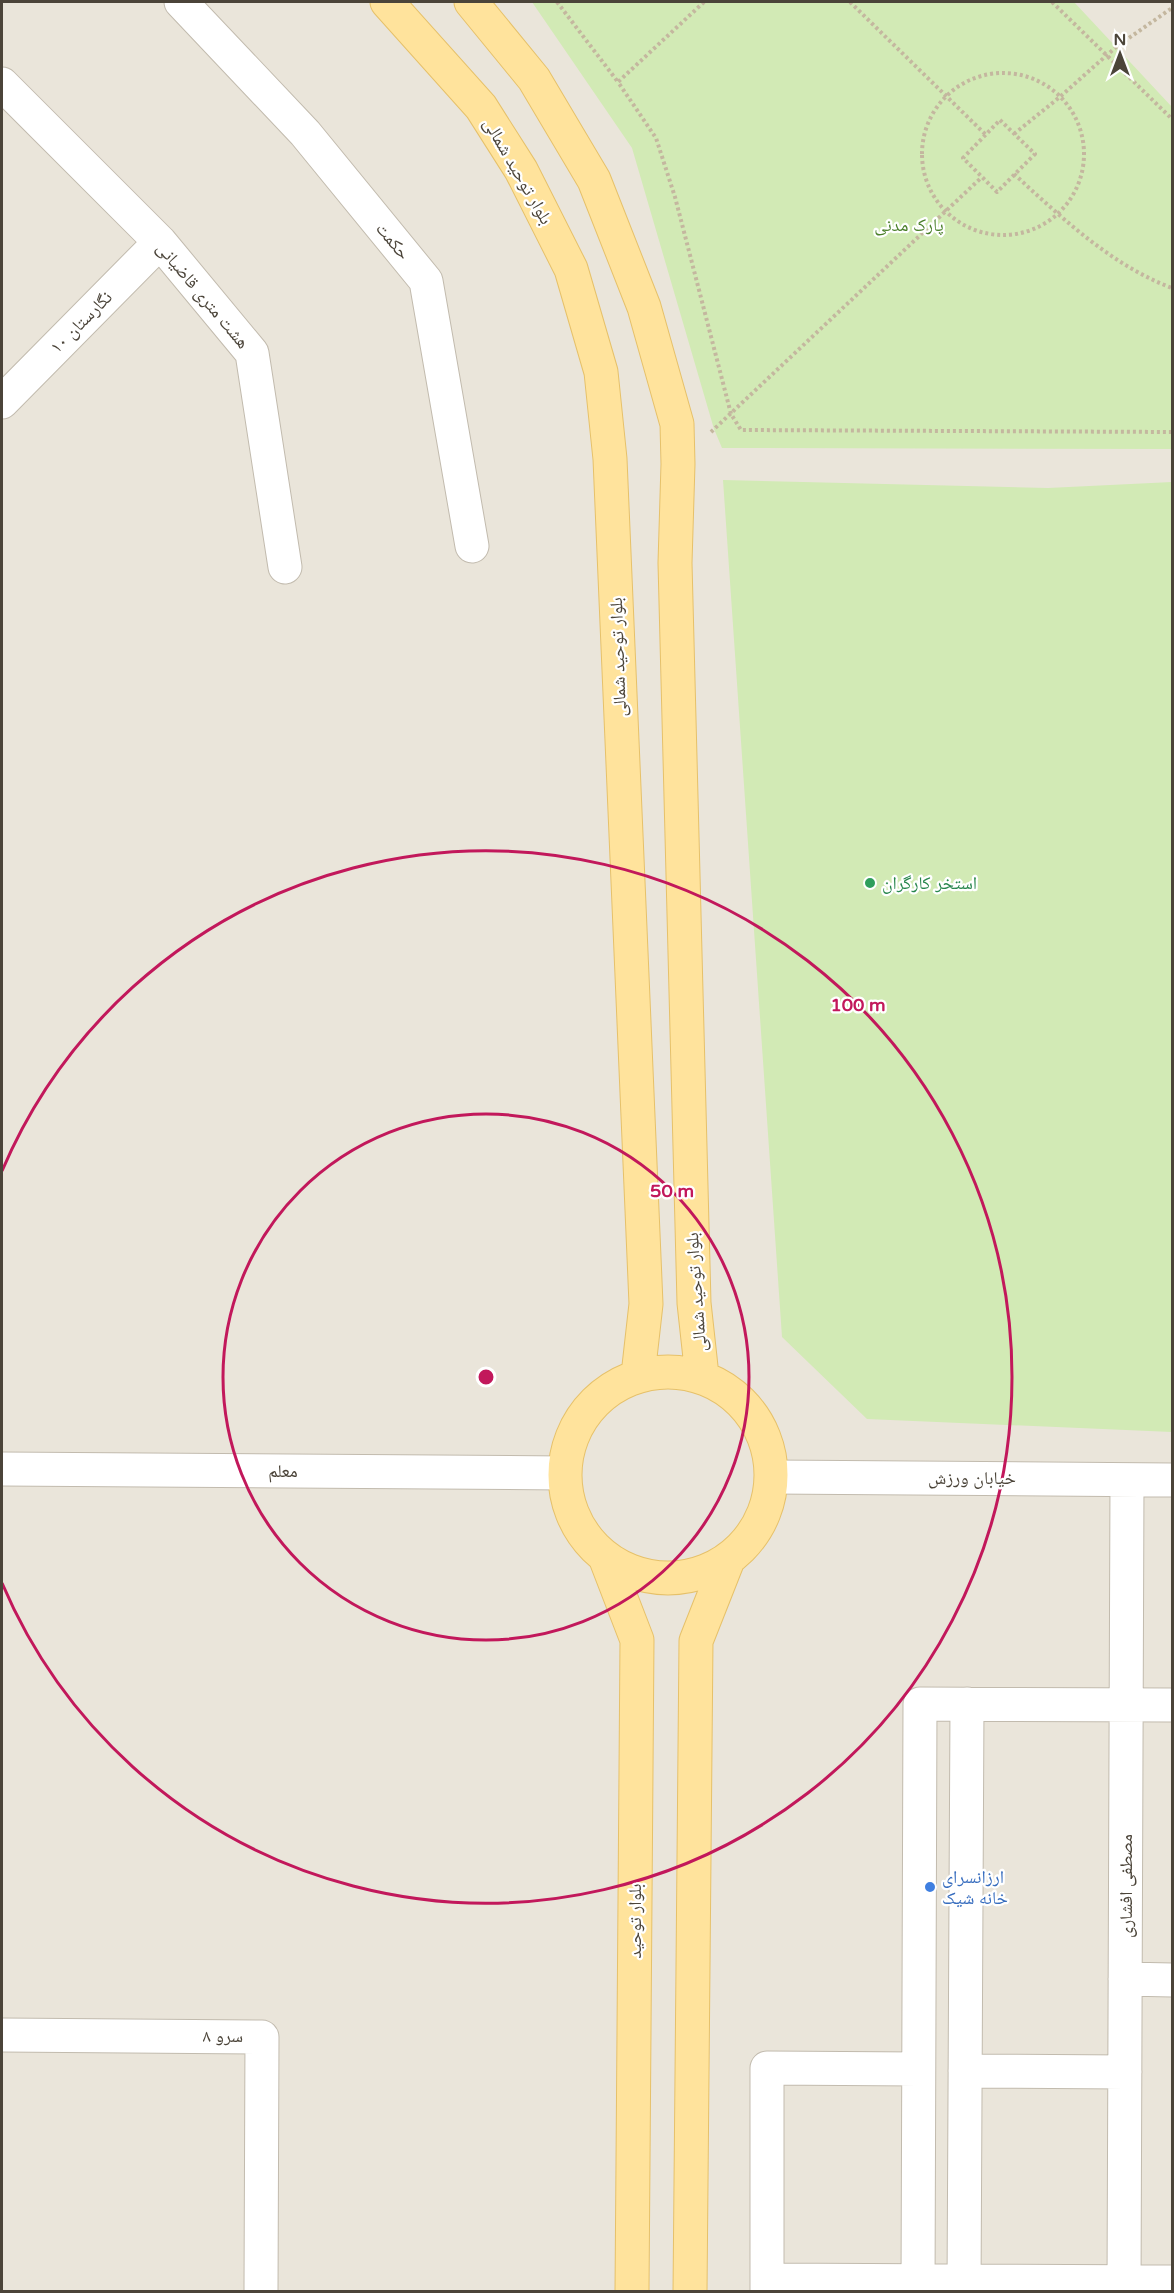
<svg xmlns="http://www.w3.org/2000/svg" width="1174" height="2293" font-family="'Varela Round','Noto Naskh Arabic',sans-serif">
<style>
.residential{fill:#eae5da}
.green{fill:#d2eab5}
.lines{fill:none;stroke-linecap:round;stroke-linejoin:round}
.minor-casing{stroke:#c2bbae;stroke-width:35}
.major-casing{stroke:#e6c16a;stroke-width:35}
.path{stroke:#c4b79f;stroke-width:4;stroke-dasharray:3 3;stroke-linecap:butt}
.minor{stroke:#fff;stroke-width:33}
.major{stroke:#ffe39c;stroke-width:33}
.ring{fill:none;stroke:#c2185b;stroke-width:3}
.leisure-dot{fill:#2e9e5b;stroke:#fff;stroke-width:2}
.shop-dot{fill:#3f7fe0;stroke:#fff;stroke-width:2}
.labels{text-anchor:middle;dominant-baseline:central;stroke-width:4.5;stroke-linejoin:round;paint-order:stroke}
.street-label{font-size:18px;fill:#4b4439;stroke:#fff}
.park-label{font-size:18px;fill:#4a7f2a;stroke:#fff}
.leisure-label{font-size:18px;fill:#27864d;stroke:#fff;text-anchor:start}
.shop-label{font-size:18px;fill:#366cbe;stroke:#fff;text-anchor:start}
.centre{fill:#c2185b;stroke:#fff;stroke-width:3}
.ring-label{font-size:18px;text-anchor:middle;font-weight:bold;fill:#c2185b;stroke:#fff;stroke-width:4.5;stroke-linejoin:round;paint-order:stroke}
</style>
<rect width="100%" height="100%" fill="#f6f3ec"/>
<path class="residential" d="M2,2H1172V2291H2Z"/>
<path class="green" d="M532,2H1074L1172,107V449L722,448L714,429L632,148Z
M723,480L1048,488L1172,482V1432L867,1419L782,1337Z"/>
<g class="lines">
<defs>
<path id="minor" d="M181,2L305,133L426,281L472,546
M2,84L160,242L252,353L285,567
M2,402L160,242
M2,1469L564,1473
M772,1477L1172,1480
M1125,1979L1172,1980
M2,2035L262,2037L261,2292
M965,2071L1125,2072
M767,2280L1172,2282
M767,2292V2068L918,2069
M918,2292L920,1704L1172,1705
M964,2292L967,1704
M1124,2292L1127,1480"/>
<path id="major" d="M387,2L481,107L521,170L571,269L601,372L610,459L646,1304L638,1375
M471,2L534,79L594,180L644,307L677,424L678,464L675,563L694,1303L702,1376
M565 1475a103 103 0 1 1 206 0a103 103 0 1 1-206 0Z
M605,1557L637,1640L632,2292
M690,2292L696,1641L728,1560"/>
</defs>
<use href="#minor" class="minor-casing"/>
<use href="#major" class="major-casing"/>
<path class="path" d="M557,2L618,82
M704,2L618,82L656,138L675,197L731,414L741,430L1172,432
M850,2L986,135
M1052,2L1172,119
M922 154a81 81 0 1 1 162 0a81 81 0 1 1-162 0Z
M1000,120L1035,154L997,192L963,158Z
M1014,134L1061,96L1116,47L1172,8
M1014,174C1062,218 1111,265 1172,288
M711,432L982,177"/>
<use href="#minor" class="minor"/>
<use href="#major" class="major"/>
</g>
<g class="ring">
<circle cx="486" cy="1377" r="263"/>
<path d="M2 1171A526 526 0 1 1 2 1583"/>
</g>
<circle class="leisure-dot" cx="870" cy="883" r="6"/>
<circle class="shop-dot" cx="930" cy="1887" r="6"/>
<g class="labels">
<g class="street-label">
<text transform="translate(518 171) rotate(60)">بلوار توحید شمالی</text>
<text transform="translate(393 241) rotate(50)">حکمت</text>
<text transform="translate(203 295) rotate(50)">هشت متری قاضیانی</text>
<text transform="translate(81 322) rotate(-45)">نگارستان ۱۰</text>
<text transform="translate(618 657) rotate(-92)">بلوار توحید شمالی</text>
<text transform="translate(696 1292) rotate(-94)">بلوار توحید شمالی</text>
<text x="283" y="1471">معلم</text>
<text x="972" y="1478">خیابان ورزش</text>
<text transform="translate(1126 1886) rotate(-90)">مصطفی افشاری</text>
<text transform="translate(635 1921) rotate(-90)">بلوار توحید</text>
<text x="223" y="2036">سرو ۸</text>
</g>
<g class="park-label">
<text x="909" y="225">پارک مدنی</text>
</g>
<g class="leisure-label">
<text x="882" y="883">استخر کارگران</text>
</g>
<g class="shop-label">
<text x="942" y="1877">ارزانسرای<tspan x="942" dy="21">خانه شیک</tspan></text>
</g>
</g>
<circle cx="486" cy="1377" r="9" class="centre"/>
<g class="ring-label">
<text x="858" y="1011">100 m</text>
<text x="672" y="1197">50 m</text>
</g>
<rect width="1174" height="2293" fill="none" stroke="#4b4439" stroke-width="6"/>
<g transform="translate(1120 54)" stroke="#ffffff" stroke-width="4.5" paint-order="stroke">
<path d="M0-4.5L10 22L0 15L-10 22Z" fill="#4b4439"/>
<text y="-9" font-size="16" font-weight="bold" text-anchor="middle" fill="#4b4439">N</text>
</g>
</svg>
